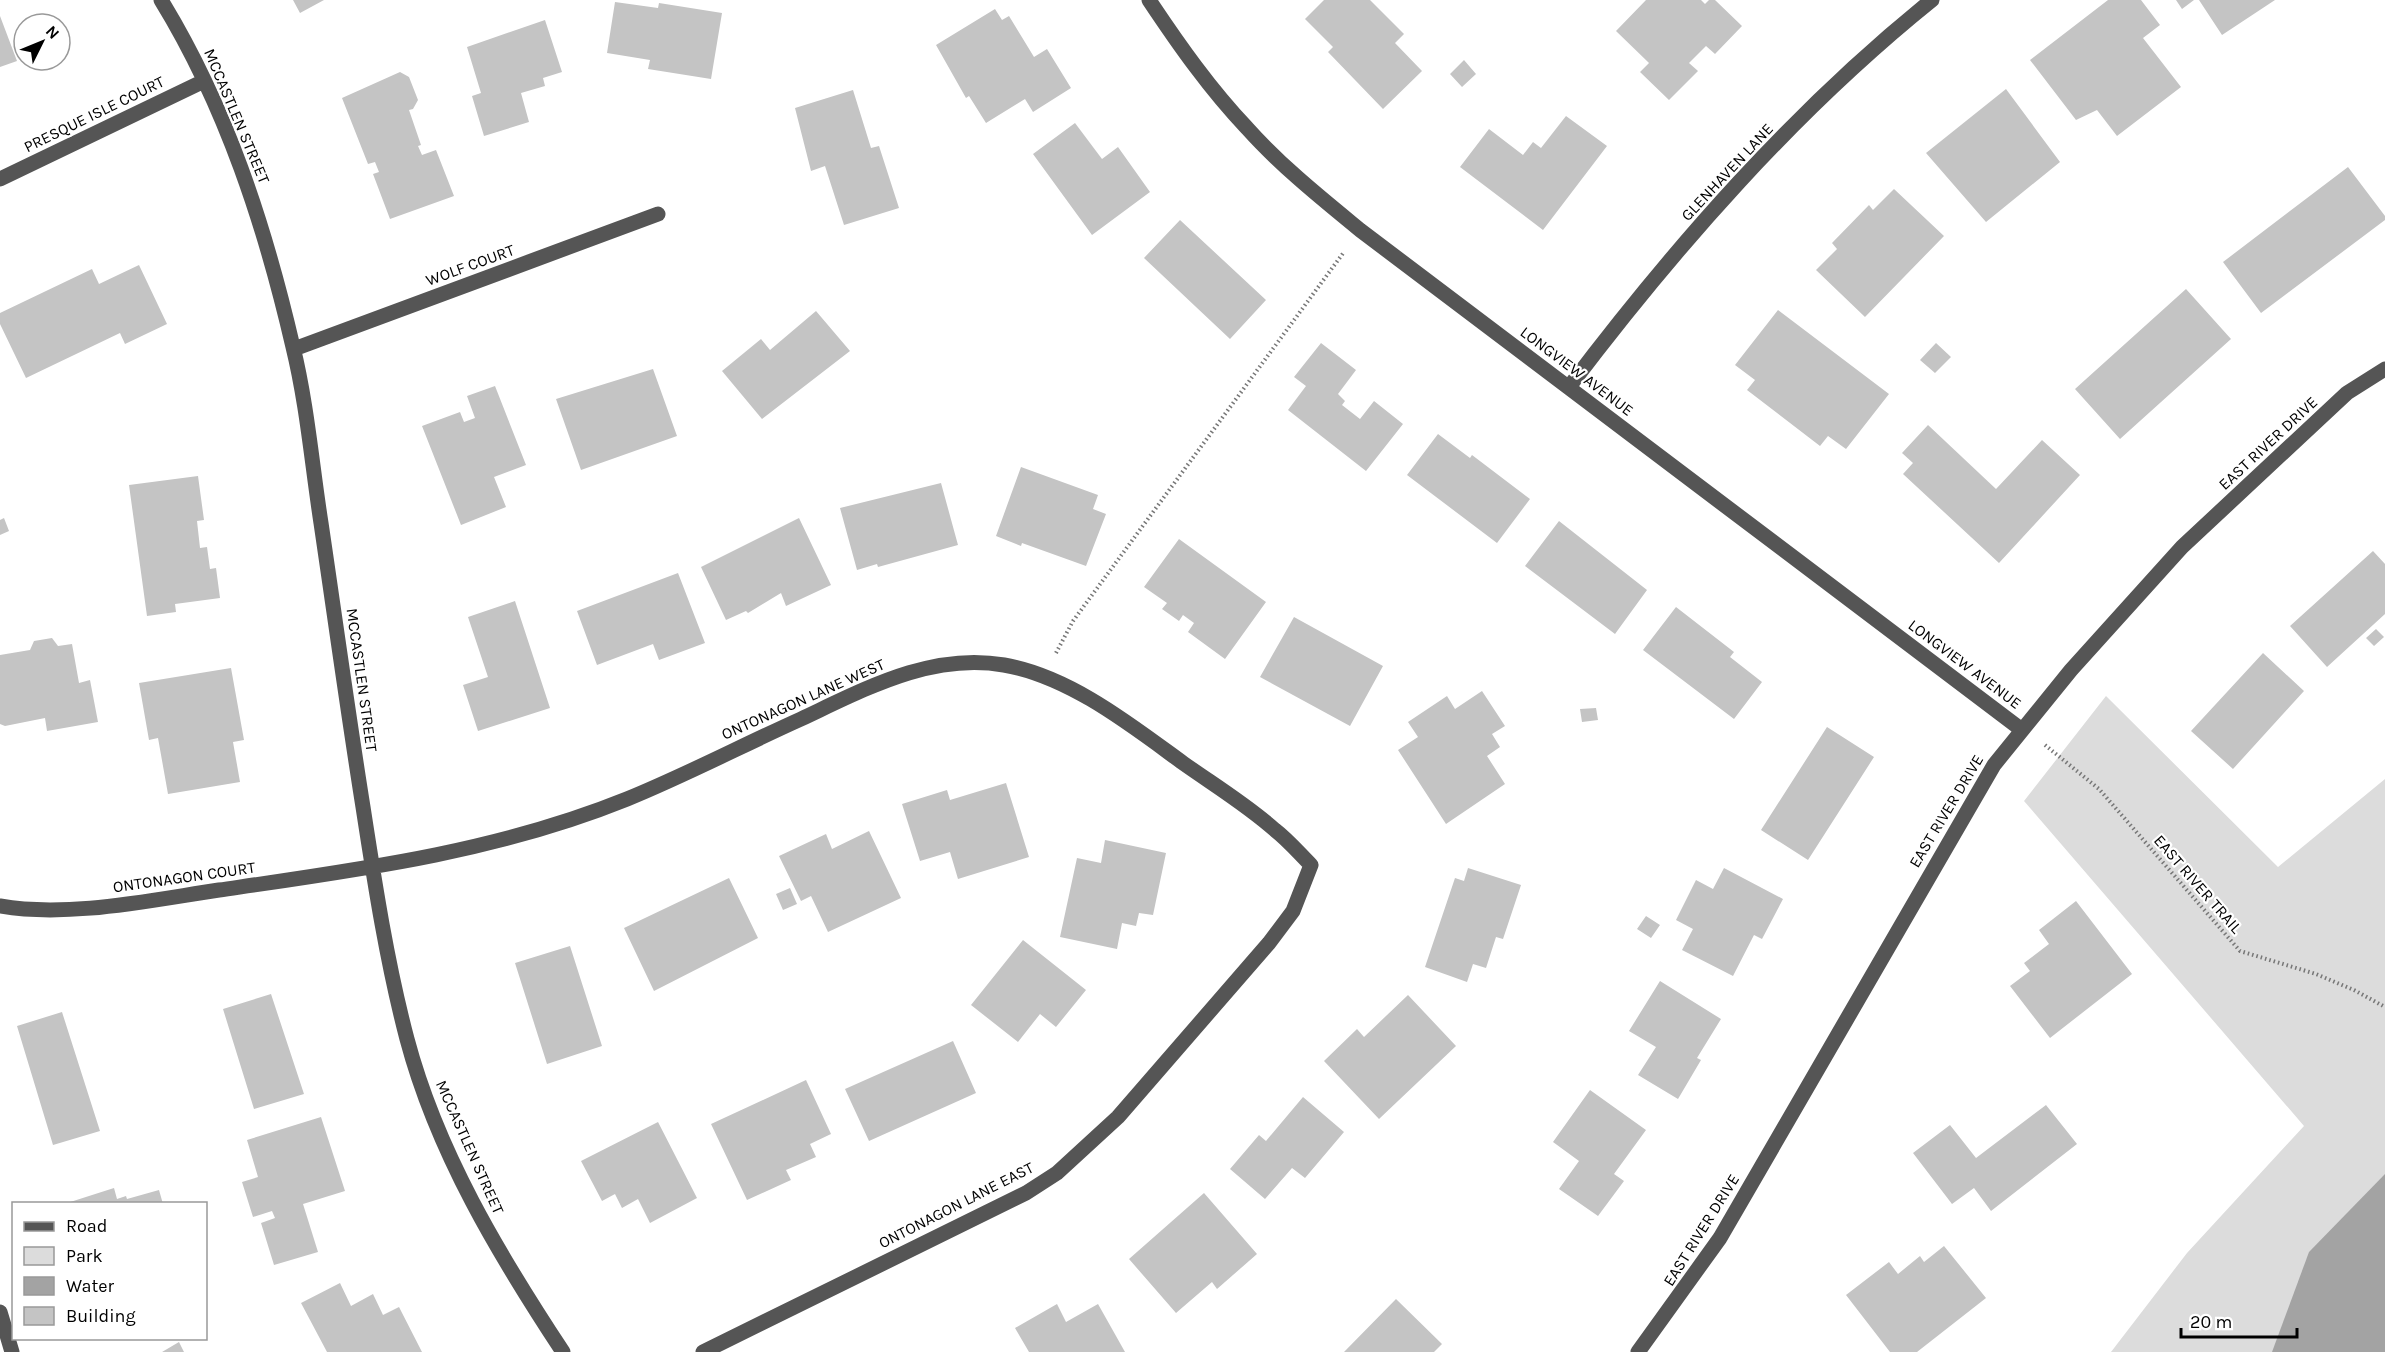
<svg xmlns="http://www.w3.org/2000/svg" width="2385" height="1352" font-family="Karla,sans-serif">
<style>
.green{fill:#dcdcdc}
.water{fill:#a3a3a3}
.building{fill:#c4c4c4}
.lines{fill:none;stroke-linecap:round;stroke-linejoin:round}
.path{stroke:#777;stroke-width:4;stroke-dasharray:1.5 3;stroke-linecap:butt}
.minor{stroke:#555;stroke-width:15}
.labels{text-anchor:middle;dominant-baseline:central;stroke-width:4.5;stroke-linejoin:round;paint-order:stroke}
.street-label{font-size:16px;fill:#000;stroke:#fff}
</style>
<rect width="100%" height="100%" fill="#fff"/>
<path class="green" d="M2106,696L2278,867L2385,779V1352H2111L2187,1253L2304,1126L2024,801Z"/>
<path class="water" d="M2385,1174V1352H2272L2309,1252Z"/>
<path class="building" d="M293,0H324L300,13Z
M1324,0H1370L1404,34L1395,43L1422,71L1383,109L1328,52L1333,47L1305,19Z
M1646,0H1701L1705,4L1709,0H1715L1742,26L1715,54L1706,46L1689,63L1698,71L1669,100L1640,72L1649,63L1616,31Z
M2108,0H2141L2160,25L2143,38L2181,87L2117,136L2097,110L2076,120L2030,60Z
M2176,0H2194L2182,9Z
M2199,0H2275L2222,35Z
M615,2L658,8L659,3L722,13L711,79L648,69L650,60L607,53Z
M995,9L1002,20L1009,16L1034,57L1047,49L1071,88L1033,112L1025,99L986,123L969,96L966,98L936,45Z
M0,16L17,61L0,67Z
M545,20L562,72L543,78L545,86L521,93L529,122L484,136L472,96L481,93L467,47Z
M1464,60L1476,74L1462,87L1450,74Z
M400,72L409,77L418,100L413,109L409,110L421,145L418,146L422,155L436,150L454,196L390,219L373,174L379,172L375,162L368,164L342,98Z
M2006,89L2060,162L1986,222L1926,153Z
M853,90L871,148L879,146L899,208L844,225L825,166L811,171L795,108Z
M1566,116L1607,146L1543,230L1460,167L1489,129L1523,155L1533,142L1541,148Z
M1075,123L1102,159L1118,147L1150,192L1092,235L1033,154Z
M2348,167L2385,216V220L2261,313L2223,262Z
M1894,189L1944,236L1865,317L1816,270L1837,249L1832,243L1869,205L1873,210Z
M1180,220L1266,300L1230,339L1144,258Z
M139,265L167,324L125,344L120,333L26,378L0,324V313L92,269L99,284Z
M2186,289L2231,339L2120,439L2075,389Z
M1778,310L1889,394L1846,449L1828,436L1820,446L1747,390L1755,380L1735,365Z
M816,311L850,351L762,419L722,371L761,339L770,350Z
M1321,343L1356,370L1338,394L1345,401L1342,405L1360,419L1374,401L1403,424L1366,471L1288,410L1306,386L1294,377Z
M1936,343L1951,357L1935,373L1920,360Z
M653,369L677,436L581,470L556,399Z
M495,386L526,465L494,477L506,507L461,525L422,426L460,412L464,422L475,418L467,396Z
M1928,425L1996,489L2042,440L2080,475L1999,563L1903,474L1913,463L1902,453Z
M1438,434L1470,458L1472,455L1530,499L1497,543L1407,475Z
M1021,467L1098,495L1093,509L1106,514L1086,566L1022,543L1021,546L996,536Z
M198,476L204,520L197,521L200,548L207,547L210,569L216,568L220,598L175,604L176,612L147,616L129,485Z
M941,483L958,545L878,567L877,564L857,570L840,508Z
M4,518L9,531L0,535V520Z
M799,518L831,585L786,606L781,593L748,613L746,611L726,620L701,567Z
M1559,521L1647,590L1615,634L1525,566Z
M1179,539L1266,602L1225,659L1188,632L1194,623L1183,615L1179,621L1162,609L1167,603L1144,587Z
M2373,551L2385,564V614L2327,667L2290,626Z
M678,573L705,643L659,660L653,644L597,665L577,611Z
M515,601L550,708L478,731L463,685L488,677L468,617Z
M1676,607L1734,652L1730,657L1762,682L1734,719L1643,650Z
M1294,617L1383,666L1350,726L1260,677Z
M2376,629L2384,637L2374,646L2366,638Z
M52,638L58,646L72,644L79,683L90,680L98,722L47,731L45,718L5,726L0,724V655L30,650L34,641Z
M2263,653L2304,691L2233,769L2191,731Z
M231,668L244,740L233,742L240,782L168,794L158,738L149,740L139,683Z
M1482,691L1505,726L1492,734L1500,747L1487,756L1505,784L1446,824L1398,750L1418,737L1408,722L1447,696L1455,709Z
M1596,708L1598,720L1582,722L1580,709Z
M1827,727L1874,757L1808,860L1761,830Z
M1006,783L1029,857L958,879L950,852L920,861L902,804L947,790L950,800Z
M869,831L901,898L828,932L811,896L801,901L779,856L826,834L832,849Z
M1105,840L1166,853L1153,915L1139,913L1136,926L1122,923L1117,949L1060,937L1077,858L1101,863Z
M1468,868L1521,885L1503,939L1496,937L1486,968L1473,964L1467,982L1425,967L1455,878L1464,881Z
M1724,868L1783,899L1762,939L1754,935L1733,976L1682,950L1693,929L1676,920L1696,880L1713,889Z
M729,878L758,938L654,991L624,928Z
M790,888L797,904L783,910L776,894Z
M2076,901L2132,974L2050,1038L2010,986L2030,971L2024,963L2049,944L2039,930Z
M1646,916L1660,925L1651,938L1637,929Z
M1023,940L1086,990L1056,1027L1040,1014L1018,1042L971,1005Z
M570,946L602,1046L547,1064L515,963Z
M1660,981L1721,1019L1697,1058L1701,1060L1678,1099L1638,1075L1656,1047L1629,1031Z
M271,994L304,1094L254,1109L223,1009Z
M1408,995L1456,1046L1379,1119L1324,1061L1357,1029L1364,1037Z
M62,1012L100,1131L53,1145L17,1026Z
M953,1041L976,1093L869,1141L845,1089Z
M806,1080L831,1134L810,1144L816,1157L786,1170L791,1180L747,1200L711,1124Z
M1590,1090L1646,1130L1614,1174L1624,1181L1598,1216L1559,1189L1579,1161L1553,1142Z
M1303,1097L1344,1132L1305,1178L1292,1168L1265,1199L1230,1169L1259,1135L1266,1141Z
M2046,1105L2077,1144L1991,1211L1974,1188L1952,1204L1913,1153L1950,1125L1976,1158Z
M321,1117L345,1191L303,1204L318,1252L274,1265L261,1223L275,1218L272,1211L253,1217L242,1182L258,1177L247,1140Z
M658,1122L697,1198L650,1223L638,1199L622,1208L615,1194L602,1201L581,1161Z
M114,1188L117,1199L126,1196L127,1199L159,1190L163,1204H64Z
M1204,1193L1257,1254L1217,1289L1212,1282L1176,1313L1129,1259Z
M1944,1246L1986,1298L1917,1352H1890L1846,1295L1889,1262L1898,1274L1920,1256L1924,1262Z
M340,1283L351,1306L373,1294L383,1315L399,1307L422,1352H327L301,1303Z
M1396,1299L1442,1344L1434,1352H1344Z
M1057,1304L1066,1322L1098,1304L1125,1352H1029L1015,1328Z
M179,1342L184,1352H162Z"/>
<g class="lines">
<path class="path" d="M1056,653L1073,621L1344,252
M2045,745L2099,789L2240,951L2316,974L2354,990L2385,1007"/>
<path class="minor" d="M161,0C226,106 265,226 293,347C307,404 312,465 321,523C335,618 348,713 363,807C375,885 387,963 407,1039C437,1152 499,1255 563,1352
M1149,0C1179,45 1210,89 1247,128C1281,166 1321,198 1360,230L2022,730
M0,179L204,81
M294,349L658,214
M1569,387C1675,247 1794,111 1932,0
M0,906C68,918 151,900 219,890C358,870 496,852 627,799C686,775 743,745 801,719C865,689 932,652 1004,665C1069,676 1131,725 1183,763C1214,785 1247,805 1275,830C1288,840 1299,853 1311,865L1293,911L1269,943L1118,1117L1057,1173L1026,1193L703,1352
M0,1312L12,1352
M1638,1352L1720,1238L1994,765L2071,670L2182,547L2347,393L2385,369"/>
</g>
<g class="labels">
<g class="street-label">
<text transform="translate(94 114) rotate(-26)">PRESQUE ISLE COURT</text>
<text transform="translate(237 116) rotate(67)">MCCASTLEN STREET</text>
<text transform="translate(1727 172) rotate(-47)">GLENHAVEN LANE</text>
<text transform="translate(470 265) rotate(-20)">WOLF COURT</text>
<text transform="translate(1577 371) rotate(37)">LONGVIEW AVENUE</text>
<text transform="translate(2268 443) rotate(-43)">EAST RIVER DRIVE</text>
<text transform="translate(1965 664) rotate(37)">LONGVIEW AVENUE</text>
<text transform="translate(362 680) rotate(82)">MCCASTLEN STREET</text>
<text transform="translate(803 699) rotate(-24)">ONTONAGON LANE WEST</text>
<text transform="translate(1946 811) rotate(-59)">EAST RIVER DRIVE</text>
<text transform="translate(184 877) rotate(-8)">ONTONAGON COURT</text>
<text transform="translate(2198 884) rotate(49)">EAST RIVER TRAIL</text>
<text transform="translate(470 1147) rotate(66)">MCCASTLEN STREET</text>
<text transform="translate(956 1205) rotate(-27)">ONTONAGON LANE EAST</text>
<text transform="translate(1701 1230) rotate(-58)">EAST RIVER DRIVE</text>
</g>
</g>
<rect x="12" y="1202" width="195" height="138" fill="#ffffff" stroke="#999999" stroke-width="1.5"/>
<rect x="24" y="1222" width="30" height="9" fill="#555555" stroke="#999999" stroke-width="1.5"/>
<text x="66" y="1232" font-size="18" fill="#000000">Road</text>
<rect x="24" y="1247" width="30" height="18" fill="#dcdcdc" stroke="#999999" stroke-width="1.5"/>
<text x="66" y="1262" font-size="18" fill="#000000">Park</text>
<rect x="24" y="1277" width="30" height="18" fill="#a3a3a3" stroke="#999999" stroke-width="1.5"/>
<text x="66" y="1292" font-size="18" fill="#000000">Water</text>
<rect x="24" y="1307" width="30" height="18" fill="#c4c4c4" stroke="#999999" stroke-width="1.5"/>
<text x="66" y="1322" font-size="18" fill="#000000">Building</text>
<g transform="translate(42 42) rotate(47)"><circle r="28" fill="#ffffff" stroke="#999999" stroke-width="1.5"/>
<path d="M0-4.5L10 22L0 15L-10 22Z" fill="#000000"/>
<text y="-9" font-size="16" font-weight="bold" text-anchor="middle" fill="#000000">N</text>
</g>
<path d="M2181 1328v9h116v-9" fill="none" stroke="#000000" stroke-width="3"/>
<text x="2190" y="1328" font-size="18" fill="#000000" stroke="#ffffff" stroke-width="4.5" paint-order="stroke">20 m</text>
</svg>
